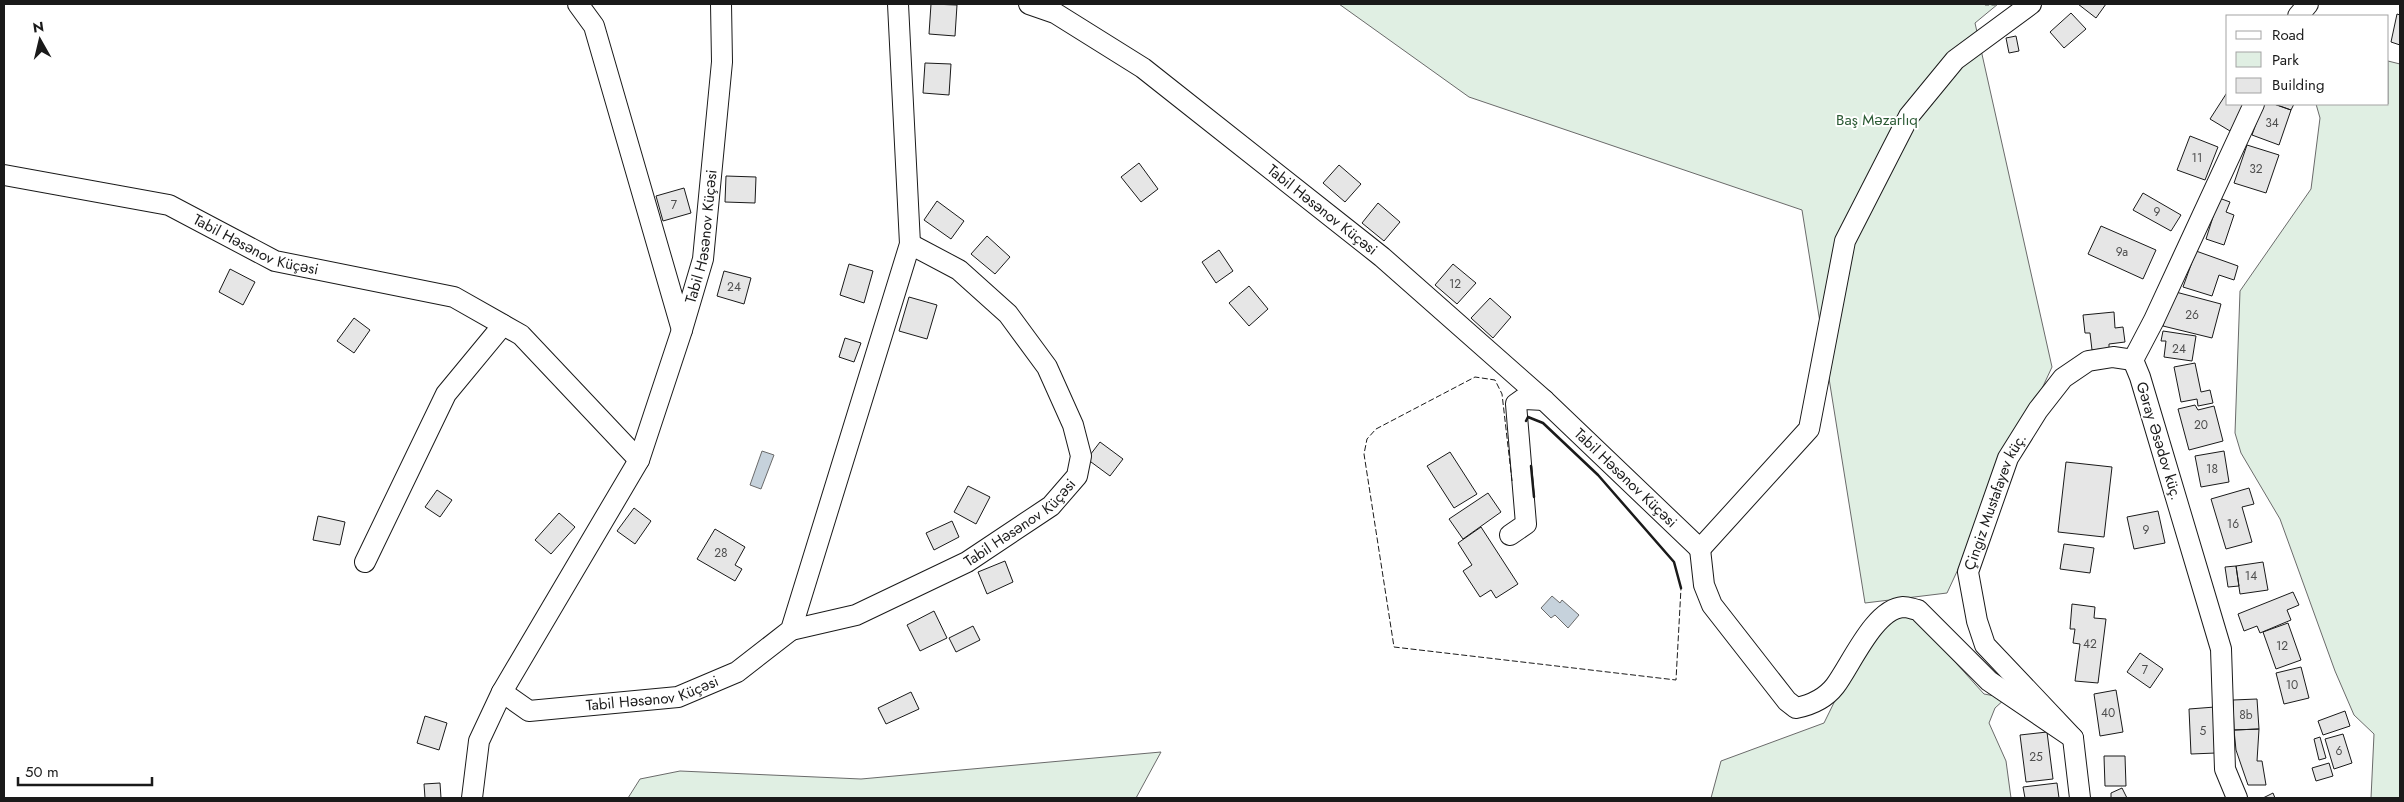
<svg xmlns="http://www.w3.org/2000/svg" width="2404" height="802" font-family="Jost,sans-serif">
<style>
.green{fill:#e0efe3;stroke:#6a6a6a}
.water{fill:#c6d2dc;stroke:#6a6a6a}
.building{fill:#e6e6e6;stroke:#1a1a1a}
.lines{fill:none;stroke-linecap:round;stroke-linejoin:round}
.minor-casing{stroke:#1a1a1a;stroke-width:22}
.path{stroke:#5f5f5f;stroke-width:3;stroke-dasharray:4 2.5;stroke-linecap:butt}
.minor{stroke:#fff;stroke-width:20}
.fence{stroke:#1a1a1a;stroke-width:1;stroke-dasharray:6 2.5;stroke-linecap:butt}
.wall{stroke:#1a1a1a;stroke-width:2.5}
.labels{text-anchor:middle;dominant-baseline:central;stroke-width:4;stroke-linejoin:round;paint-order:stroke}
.number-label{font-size:12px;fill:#4d4d4d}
.park-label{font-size:15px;fill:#2b5a34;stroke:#fff}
.street-label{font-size:15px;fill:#1a1a1a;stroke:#fff}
</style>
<rect width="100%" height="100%" fill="#fff"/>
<path class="green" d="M1339,4H1998L1975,23L2052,367L1947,593L1865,603L1802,210L1469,97Z
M2388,61L2400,64V798H2371L2374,734L2354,715L2335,671L2280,519L2241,453L2235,433L2240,291L2311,189L2320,118L2316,104H2388Z
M1905,616L1919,622L1984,694L2006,698L1995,708L1989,723L2006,761L2011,798H1711L1721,761L1824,723L1849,672L1889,621Z
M1161,752L1136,798H628L640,779L680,771L861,779Z"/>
<path class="water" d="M762,451L774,455L761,489L750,485Z
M1552,596L1560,603L1562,600L1579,615L1568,628L1555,615L1551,618L1541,608Z"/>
<path class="building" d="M931,4L957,5L955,36L929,34Z
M2078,4H2106L2096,18Z
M2071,13L2086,29L2064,48L2050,32Z
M2397,14L2400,15V45L2391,42Z
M2016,36L2019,51L2009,53L2006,38Z
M925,63L951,64L949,95L923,93Z
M2228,91V104H2247L2230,131L2210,119Z
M2263,104H2274L2291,110L2279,145L2252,135Z
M2274,104H2294L2291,110Z
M2190,136L2218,147L2205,180L2177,170Z
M2247,145L2279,155L2266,193L2234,183Z
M1139,163L1158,189L1141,202L1121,177Z
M1339,165L1361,184L1345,202L1323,183Z
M726,176L756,177L755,203L725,202Z
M684,188L691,213L663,221L656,196Z
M2143,193L2181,215L2171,231L2133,210Z
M2219,198L2230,202L2226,212L2234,215L2224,245L2206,239Z
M937,201L964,221L951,239L924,220Z
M1378,203L1400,222L1384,241L1362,223Z
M2101,226L2156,250L2143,279L2088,254Z
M987,236L1010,257L995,274L971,254Z
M1219,250L1233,271L1216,283L1202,262Z
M2196,251L2238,266L2234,280L2219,275L2212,296L2183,287Z
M849,264L873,271L864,303L840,295Z
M1453,264L1476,283L1457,304L1435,285Z
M230,269L255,282L243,305L219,292Z
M724,271L751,278L744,304L717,296Z
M1249,286L1268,309L1249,326L1229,303Z
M2172,291L2221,304L2212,338L2163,326Z
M909,297L937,305L927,339L899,331Z
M1490,298L1511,317L1493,338L1471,318Z
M2114,312L2115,328L2123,327L2125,342L2109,344V348L2092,350L2090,333H2085L2083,315Z
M354,318L370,330L354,353L337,341Z
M2163,331L2196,336L2192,361L2164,357L2166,341H2161Z
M845,338L861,343L854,362L839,357Z
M2195,363L2201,392L2210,390L2213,403L2198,406L2197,399L2181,402L2174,367Z
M2195,405L2198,410L2214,406L2223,441L2189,450L2178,409Z
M1100,442L1123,459L1110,476L1087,459Z
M2224,451L2229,482L2201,487L2195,456Z
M1450,452L1477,494L1454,508L1427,466Z
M2066,462L2112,467L2104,537L2058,532Z
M968,486L990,497L976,524L954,512Z
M2249,488L2254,504L2242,507L2252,542L2226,549L2211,499Z
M437,490L452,500L440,517L425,507Z
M1488,493L1501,512L1463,539L1449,519Z
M634,508L651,521L635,544L617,531Z
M2158,511L2165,543L2134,549L2127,517Z
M559,513L575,527L551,554L535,540Z
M318,516L345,522L340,545L313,540Z
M952,521L959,537L934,550L926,533Z
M1481,527L1518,584L1496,598L1491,590L1480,597L1463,571L1472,565L1458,543Z
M715,529L745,547L735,565L742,569L735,581L697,559Z
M2064,544L2094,548L2090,573L2060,569Z
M1005,561L1013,582L987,594L978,572Z
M2263,562L2268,590L2240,594L2236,566Z
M2236,566L2239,586L2228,587L2225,567Z
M2293,592L2299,605L2287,610L2291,620L2260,633L2257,626L2244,631L2238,614Z
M2072,604L2095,607L2094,618L2106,619L2098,683L2075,681L2080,644L2073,643L2075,629H2070Z
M934,611L947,638L920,651L907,625Z
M2288,623L2301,660L2276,669L2263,632Z
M973,626L980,640L956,652L949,638Z
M2140,653L2163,669L2150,688L2127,672Z
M2301,667L2309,698L2284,704L2276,673Z
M2116,690L2123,732L2100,736L2094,694Z
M911,692L919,709L886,724L878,708Z
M2257,699L2259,729L2234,730L2233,700Z
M2215,707L2216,753L2191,754L2189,709Z
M2345,711L2350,726L2323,735L2318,721Z
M425,716L447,723L439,750L417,743Z
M2259,729L2257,761H2262L2266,785H2248L2236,750L2234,730Z
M2047,732L2053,779L2026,782L2020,735Z
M2343,734L2352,763L2334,769L2325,739Z
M2320,737L2326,758L2319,760L2314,739Z
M2104,756H2125L2126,786H2105Z
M2329,763L2333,776L2316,781L2312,768Z
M440,783L441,798H425L424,784Z
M2057,783L2059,798H2025L2023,787Z
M2122,788L2127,798H2111V793Z
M2273,793L2275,798H2263Z"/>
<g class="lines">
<defs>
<g id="minor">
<path d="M578,4L594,26L682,330"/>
<path id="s1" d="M1029,4L1055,13L1143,68L1382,257L1544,400L1700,549L1809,429L1845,241L1909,116L1955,60L2031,4"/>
<path d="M2298,16L2308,4"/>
<path id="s2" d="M4,175L169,205L275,261L454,297L521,335L639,460"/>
<path d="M1510,535L1526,524L1516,404L1523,399L1544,400"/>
<path d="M1700,549L1704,585L1712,605L1787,701L1796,708C1811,705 1825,699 1835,686C1851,665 1874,609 1903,607C1908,607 1913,609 1918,610L1989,681L2073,738"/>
<path d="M365,562L446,394L503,325"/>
<path id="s3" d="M791,630L856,615L967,562L1051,506L1077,476L1081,456L1073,425L1047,367L1008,314L959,270L910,244"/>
<path id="s4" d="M502,692L529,711L678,697L737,672L791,630L910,244L898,4"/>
<path id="s5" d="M472,798L479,741L502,692L639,460L682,330L703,259L722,62L721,4"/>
<path id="s6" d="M2080,798L2073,738L1985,645L1977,621L1968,572L2008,458L2038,410L2063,378L2088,361L2113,357L2133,360"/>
<path d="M2237,798L2225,769L2221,649L2140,377L2133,360L2154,320L2254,104"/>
</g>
</defs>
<use href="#minor" class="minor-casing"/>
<path class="path" d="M1985,4H1998"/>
<use href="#minor" class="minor"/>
<path class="fence" d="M1512,481L1502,394L1495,380L1475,377L1376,429L1367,439L1364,454L1394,647L1676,680L1681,588"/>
<path class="wall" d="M1526,421L1528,417L1543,423L1598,475L1674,562L1681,588
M1531,466L1534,497"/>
</g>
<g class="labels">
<g class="number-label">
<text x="2272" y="123">34</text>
<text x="2197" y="158">11</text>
<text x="2256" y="169">32</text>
<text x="674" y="205">7</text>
<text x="2157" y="212">9</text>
<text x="2122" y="252">9а</text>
<text x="1455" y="284">12</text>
<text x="734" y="287">24</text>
<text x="2192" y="315">26</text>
<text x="2179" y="349">24</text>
<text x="2201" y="425">20</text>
<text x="2212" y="469">18</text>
<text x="2233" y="524">16</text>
<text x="2146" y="530">9</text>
<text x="721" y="553">28</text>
<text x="2251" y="576">14</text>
<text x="2090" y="644">42</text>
<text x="2282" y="646">12</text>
<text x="2145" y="670">7</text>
<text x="2292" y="685">10</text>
<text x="2108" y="713">40</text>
<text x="2246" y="715">8b</text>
<text x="2203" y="731">5</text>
<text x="2339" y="751">6</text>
<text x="2036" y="757">25</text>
</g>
<g class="park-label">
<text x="1877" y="120">Baş Məzarlıq</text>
</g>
<g class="street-label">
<text stroke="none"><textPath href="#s1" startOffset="360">Tabil Həsənov Küçəsi</textPath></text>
<text stroke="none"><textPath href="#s5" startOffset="614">Tabil Həsənov Küçəsi</textPath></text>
<text stroke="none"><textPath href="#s2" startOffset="264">Tabil Həsənov Küçəsi</textPath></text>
<text transform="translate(2159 441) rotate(73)">Gəray Əsədov küç.</text>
<text stroke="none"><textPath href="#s1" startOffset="765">Tabil Həsənov Küçəsi</textPath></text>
<text stroke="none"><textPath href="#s6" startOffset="339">Çingiz Mustafayev küç.</textPath></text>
<text stroke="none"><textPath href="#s3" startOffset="256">Tabil Həsənov Küçəsi</textPath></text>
<text stroke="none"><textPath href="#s4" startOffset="158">Tabil Həsənov Küçəsi</textPath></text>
</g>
</g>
<rect width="2404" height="802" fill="none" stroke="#1a1a1a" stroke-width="10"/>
<rect x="2226" y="15" width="162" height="90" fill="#ffffff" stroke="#a3a3a3"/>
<rect x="2236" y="31" width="25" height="8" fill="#ffffff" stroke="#a3a3a3"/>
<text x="2272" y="40" font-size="15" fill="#1a1a1a">Road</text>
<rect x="2236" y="52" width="25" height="15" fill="#e0efe3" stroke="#a3a3a3"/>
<text x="2272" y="65" font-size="15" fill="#1a1a1a">Park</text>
<rect x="2236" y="78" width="25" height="15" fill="#e6e6e6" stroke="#a3a3a3"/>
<text x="2272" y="90" font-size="15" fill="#1a1a1a">Building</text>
<g transform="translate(40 40) rotate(352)" stroke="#ffffff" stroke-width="4" paint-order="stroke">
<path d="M0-4L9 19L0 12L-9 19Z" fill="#1a1a1a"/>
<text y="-8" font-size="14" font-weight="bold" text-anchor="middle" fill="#1a1a1a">N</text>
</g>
<path d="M18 777v8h134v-8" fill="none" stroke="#1a1a1a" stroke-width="2.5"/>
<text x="25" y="777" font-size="15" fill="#1a1a1a" stroke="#ffffff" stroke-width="4" paint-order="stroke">50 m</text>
</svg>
